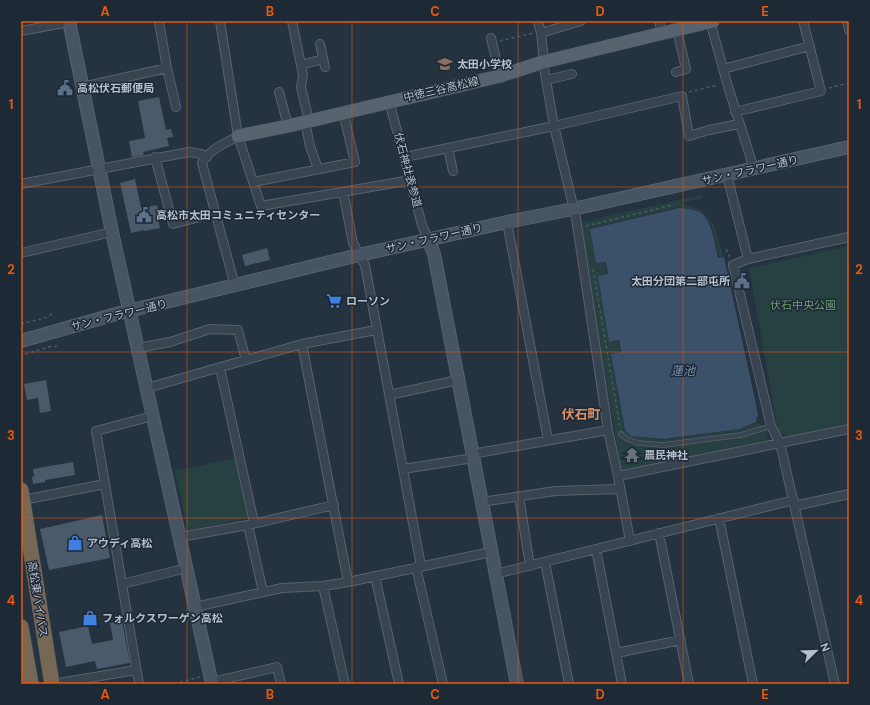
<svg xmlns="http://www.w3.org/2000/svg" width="870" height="705" font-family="'DM Sans','Noto Sans JP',sans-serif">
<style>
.green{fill:#274042}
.water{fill:#3b516a}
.building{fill:#4b5a6a}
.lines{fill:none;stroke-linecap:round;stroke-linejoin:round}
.lane-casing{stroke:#57626e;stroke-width:5.5}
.street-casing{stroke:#57626e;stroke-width:10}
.secondary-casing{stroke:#57626e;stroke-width:14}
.primary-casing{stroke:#46505d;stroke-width:14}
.highway-casing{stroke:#444f5b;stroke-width:16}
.path{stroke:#455d5f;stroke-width:1.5;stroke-dasharray:3 3;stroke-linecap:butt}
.lane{stroke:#394451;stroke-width:4}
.street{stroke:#394451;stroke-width:8}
.secondary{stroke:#475464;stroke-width:12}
.primary{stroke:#586370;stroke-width:13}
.highway{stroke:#776856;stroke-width:15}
.grid{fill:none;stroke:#e8590c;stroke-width:1;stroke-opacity:0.55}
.labels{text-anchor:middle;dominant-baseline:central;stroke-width:3;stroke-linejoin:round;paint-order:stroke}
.poi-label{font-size:11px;font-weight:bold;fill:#b6bfcb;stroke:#1e2936;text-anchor:start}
.street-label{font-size:11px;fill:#b6bfcb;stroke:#1e2936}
.park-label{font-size:11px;fill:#6d9c75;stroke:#1e2936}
.water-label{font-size:12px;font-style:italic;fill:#7691ae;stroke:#1e2936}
.quarter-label{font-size:13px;font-weight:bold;fill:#d79065;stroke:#1e2936}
.neatline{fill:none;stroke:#e8590c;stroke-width:1.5}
.grid-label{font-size:13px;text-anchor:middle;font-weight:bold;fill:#e8590c}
</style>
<rect width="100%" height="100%" fill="#253341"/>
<path class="green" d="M701,195L702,198L682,203V205C712,207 717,231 723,256L719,257C716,244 713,219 701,212C694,208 686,208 679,207L590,228L596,263L605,262L607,274L598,276L609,342L618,341L620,352L611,354L624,430L631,436L664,440L740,429L758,422L767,430L768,435L766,440L625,471L621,469L580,226L583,222Z
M849,246V423L788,437L778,431L749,268Z
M235,458L247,515L244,519L191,530L187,528L175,471Z"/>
<path class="water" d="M679,208C686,208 693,209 700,212C712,219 715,245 718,258L724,257L758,414L756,422L739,429L664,439L631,436L625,430L611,354L621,352L619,340L609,342L598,276L608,274L606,262L596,263L590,229Z"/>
<path class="building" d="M159,97L166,130L171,129L173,137L167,138L169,146L143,152L144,155L132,157L129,141L145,138L138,101Z
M135,179L141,208L157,205L160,218L158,219L160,228L144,231V230L131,233L120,183Z
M267,248L270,260L245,266L242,255Z
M46,380L51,411L40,413L38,398L27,400L24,384Z
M73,462L75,475L45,480V482L33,484L32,477L34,476L33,469Z
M102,515L110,558L49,570L40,529Z
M122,621L130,663L97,669L95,661L66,667L59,632L88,626L92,644L113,640L110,623Z"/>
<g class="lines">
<defs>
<path id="lane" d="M621,434L627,439L638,443L663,445L741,435L771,426"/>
<path id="street" d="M220,21L238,136L261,206L411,180
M292,21L303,75L301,87L309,121
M538,21L541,33L544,62
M659,21L662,34
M710,21L727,83L754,169
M847,21L849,30
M159,22L167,68
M21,31L69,22
M541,33L581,21
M491,38L500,76
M320,44L325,67
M543,62L554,126L576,218L608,430L618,476L630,541
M301,65L323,59
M723,69L810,46
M676,72L686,69L677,30
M546,80L572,74
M82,87L167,68L176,107
M279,92L288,126
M389,101L422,225L428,239
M735,112L821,91L803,21
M305,122L310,146L318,169
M448,148L453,171
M155,157L173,224L215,213
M405,157L554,126L682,96L689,136L709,130L739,124
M727,175L748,259L733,265L771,426L780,443L835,684
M253,182L355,162L343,112
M21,184L189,152L201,154L207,157
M343,192L353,243L365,265L421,566
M507,222L548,440
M21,253L112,232
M748,259L849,237
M235,286L202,163C208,150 226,143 238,136
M302,344L348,582
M138,348L170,342L210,329L238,330L246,360
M220,368L254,523
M147,388L302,344L376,330
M389,395L458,380
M472,454L608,430
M403,469L473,458
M618,476L849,429
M519,496L530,566
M23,500L105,484
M481,502L555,491L620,489
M795,506L849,494
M719,518L753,684
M248,525L263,592
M659,533L689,684
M180,537L248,525L334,505
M596,549L622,684
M545,562L569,684
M416,567L443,684
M495,574L794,500
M375,576L399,684
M122,584L187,568
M323,586L345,684
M195,607L282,588L323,586L348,582L491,552
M616,653L681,640
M212,682L277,667L281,684
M53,684L136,670
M139,684L96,431L153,416"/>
<path id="secondary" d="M69,21L112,232L212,684
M428,239L434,254L517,684
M21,341L116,314L359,255L507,222L573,209L849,147"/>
<path id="primary" d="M238,136L288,126L500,76L543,62L713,21"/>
<path id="highway" d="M21,490L52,684
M21,627L31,684"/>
</defs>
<use href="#lane" class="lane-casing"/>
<use href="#street" class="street-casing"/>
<use href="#secondary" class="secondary-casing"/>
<use href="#primary" class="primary-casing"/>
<use href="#highway" class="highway-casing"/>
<path class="path" d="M500,41L533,33
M829,88L849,83
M689,92L718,85
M586,226L673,205
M726,249L730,258
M593,269L620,427
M21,324L45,318L52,314
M21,358L23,355L52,346L60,347
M174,684L200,677"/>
<use href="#lane" class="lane"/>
<use href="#street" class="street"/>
<use href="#secondary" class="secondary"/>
<use href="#primary" class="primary"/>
<use href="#highway" class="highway"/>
</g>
<path class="grid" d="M187,21V684M352,21V684M518,21V684M683,21V684M21,187H849M21,352H849M21,518H849"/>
<defs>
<symbol id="school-bare" viewBox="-9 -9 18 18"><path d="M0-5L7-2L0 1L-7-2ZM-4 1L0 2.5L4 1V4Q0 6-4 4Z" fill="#8d6e63" stroke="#1e2936" stroke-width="2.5" paint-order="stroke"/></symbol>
<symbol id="civic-bare" viewBox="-9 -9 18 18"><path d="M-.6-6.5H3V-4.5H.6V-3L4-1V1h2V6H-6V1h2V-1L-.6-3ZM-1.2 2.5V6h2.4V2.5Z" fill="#5c6f8a" stroke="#1e2936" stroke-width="2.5" paint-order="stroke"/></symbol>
<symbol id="supermarket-bare" viewBox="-9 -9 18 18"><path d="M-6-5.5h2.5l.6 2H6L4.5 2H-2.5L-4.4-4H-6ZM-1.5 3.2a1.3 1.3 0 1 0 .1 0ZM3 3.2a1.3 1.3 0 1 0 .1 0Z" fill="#3f7fe0" stroke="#1e2936" stroke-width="2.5" paint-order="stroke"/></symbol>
<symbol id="temple-bare" viewBox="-9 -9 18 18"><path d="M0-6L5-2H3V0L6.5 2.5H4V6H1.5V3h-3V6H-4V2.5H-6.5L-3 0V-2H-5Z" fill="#6b7280" stroke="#1e2936" stroke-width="2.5" paint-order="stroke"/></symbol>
<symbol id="shop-bare" viewBox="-9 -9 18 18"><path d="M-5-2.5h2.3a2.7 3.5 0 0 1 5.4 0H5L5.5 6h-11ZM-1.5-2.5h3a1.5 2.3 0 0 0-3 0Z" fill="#3f7fe0" stroke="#1e2936" stroke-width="2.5" paint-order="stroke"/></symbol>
</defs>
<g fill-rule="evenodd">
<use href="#school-bare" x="434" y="53" width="22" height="22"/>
<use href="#civic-bare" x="54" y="77" width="22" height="22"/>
<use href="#civic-bare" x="133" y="204" width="22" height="22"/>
<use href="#civic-bare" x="731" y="270" width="22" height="22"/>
<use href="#supermarket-bare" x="323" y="290" width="22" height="22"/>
<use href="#temple-bare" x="621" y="444" width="22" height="22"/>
<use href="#shop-bare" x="64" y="532" width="22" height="22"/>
<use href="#shop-bare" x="79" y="607" width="22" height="22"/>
</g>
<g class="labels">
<g class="poi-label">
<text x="457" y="64">太田小学校</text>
<text x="77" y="88">高松伏石郵便局</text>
<text x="156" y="215">高松市太田コミュニティセンター</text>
<text x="730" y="281" text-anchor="end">太田分団第二部屯所</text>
<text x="346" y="301">ローソン</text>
<text x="644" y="455">農民神社</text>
<text x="87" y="543">アウディ高松</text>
<text x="102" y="618">フォルクスワーゲン高松</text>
</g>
<g class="street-label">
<text transform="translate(441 89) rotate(-13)">中徳三谷高松線</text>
<text transform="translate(408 170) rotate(75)">伏石神社表参道</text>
<text transform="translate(750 170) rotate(-13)">サン・フラワー通り</text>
<text transform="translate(434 238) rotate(-13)">サン・フラワー通り</text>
<text transform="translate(119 315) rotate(-14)">サン・フラワー通り</text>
<text transform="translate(38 599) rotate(81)">高松東バイパス</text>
</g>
<g class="park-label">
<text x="803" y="305">伏石中央公園</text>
</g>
<g class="water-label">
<text x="683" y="371">蓮池</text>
</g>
<g class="quarter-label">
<text x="581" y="414">伏石町</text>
</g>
</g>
<rect width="870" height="705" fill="none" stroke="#1e2936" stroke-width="44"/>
<g transform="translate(816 651) rotate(67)" stroke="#1e2936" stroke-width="3" paint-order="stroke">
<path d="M0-3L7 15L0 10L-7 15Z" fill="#b6bfcb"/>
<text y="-6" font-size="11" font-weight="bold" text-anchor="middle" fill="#b6bfcb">N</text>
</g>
<rect x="22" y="22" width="826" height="661" class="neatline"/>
<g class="grid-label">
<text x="105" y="16">A</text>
<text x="270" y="16">B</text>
<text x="435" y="16">C</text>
<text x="600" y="16">D</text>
<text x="765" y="16">E</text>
<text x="11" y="109">1</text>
<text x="859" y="109">1</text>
<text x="11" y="274">2</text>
<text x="859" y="274">2</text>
<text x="11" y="440">3</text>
<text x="859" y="440">3</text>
<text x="11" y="605">4</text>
<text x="859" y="605">4</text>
<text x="105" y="699">A</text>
<text x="270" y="699">B</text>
<text x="435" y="699">C</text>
<text x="600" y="699">D</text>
<text x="765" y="699">E</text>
</g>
</svg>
